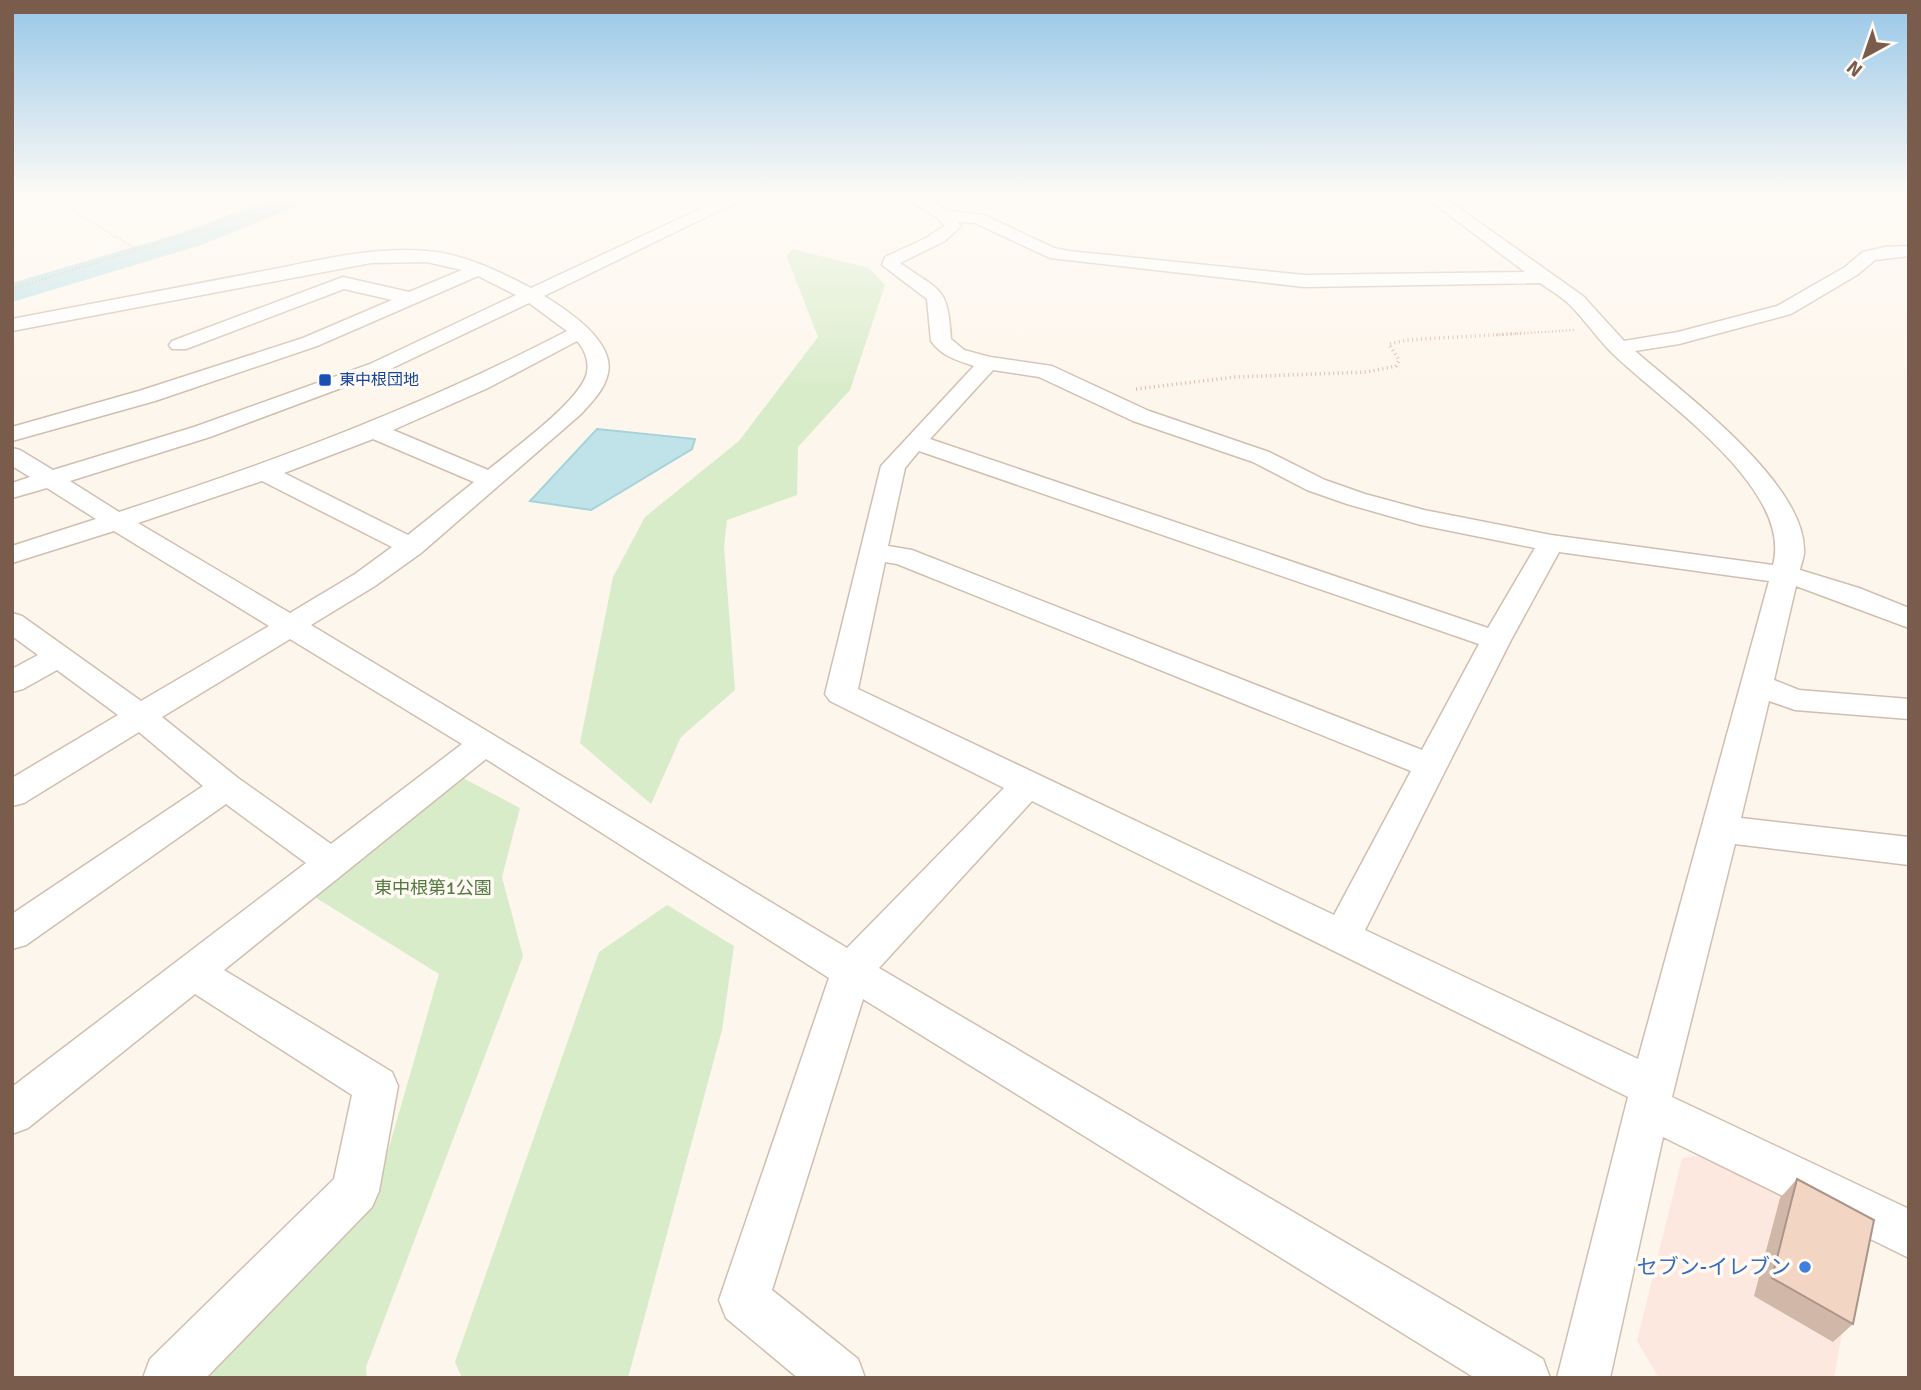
<svg xmlns="http://www.w3.org/2000/svg" width="1921" height="1390" font-family="Signika,'Noto Sans JP',sans-serif">
<style>
.commercial{fill:#fde8e0}
.green{fill:#d8ecc9}
.water{fill:#bfe3e8;stroke:#a5d3da;stroke-width:2}
.lines{fill:none;stroke-linecap:round;stroke-linejoin:round}
.river{fill:#bfe3e8;fill-rule:evenodd}
.minor-casing{stroke:#d1beb0;stroke-width:3}
.path-far1{stroke:#d9b8a5;stroke-width:2.5;stroke-dasharray:1 2.5;stroke-linecap:butt}
.path{stroke:#d9b8a5;stroke-width:3.5;stroke-dasharray:1 3.5;stroke-linecap:butt}
.minor{fill:#fff;fill-rule:evenodd}
.wall{fill:#d1b7a8}
.building{fill:#f3d5c3;stroke:#aa9588;stroke-width:2}
.transit-dot{fill:#1a4fb4;stroke:#fffaf3;stroke-width:2.5}
.shop-dot{fill:#3f7fe0;stroke:#fffaf3;stroke-width:2.5}
.labels{text-anchor:middle;dominant-baseline:central;stroke-width:7;stroke-linejoin:round;paint-order:stroke}
.far-transit-label{font-size:16px;fill:#164399;stroke:#fffaf3;text-anchor:start}
.park-label{font-size:18px;fill:#537a41;stroke:#fffaf3}
.near-shop-label{font-size:21px;fill:#366cbe;stroke:#fffaf3;text-anchor:end}
</style>
<rect width="100%" height="100%" fill="#fdf6ec"/>
<path class="commercial" d="M1711,1154L1861,1229L1834,1378H1659L1637,1341L1682,1158Z"/>
<path class="green" d="M792,249L869,268L885,285L850,390L798,447L797,495L727,520L724,547L735,690L681,737L651,804L580,743L613,577L645,517L739,441L818,337L787,257Z
M461,777L520,808L502,877L523,956L366,1367L367,1378H202L375,1196L439,974L313,896Z
M667,905L734,946L722,1030L628,1378H462L455,1362L599,952Z"/>
<path class="water" d="M597,429L695,439L692,449L591,510L530,501Z"/>
<g class="lines">
<path class="river" d="M279,196H315L311,201L201,245L12,302V283L181,233Z"/>
<defs>
<path id="minor" d="M728,196H749L544,296C567,310 615,341 608,373C605,389 592,402 581,414L421,553L375,586L311,625L847,948L1004,788L830,701L825,694L881,466L974,366C956,360 942,356 931,341L927,299L882,265L885,257L926,238L944,226L939,219L903,196H922L949,211L984,215L1054,248L1069,251L1304,275L1525,272L1424,196H1442L1583,296L1624,341L1678,332L1777,306L1845,267L1863,252L1885,247L1909,246V256L1875,260L1857,275L1791,314L1679,344L1635,351C1683,393 1803,481 1804,549C1805,555 1801,564 1800,570L1859,588L1909,608V628L1796,586L1774,680L1799,690L1909,699V719L1795,710L1769,701L1741,818L1909,837V865L1735,844L1672,1097L1909,1209V1258L1663,1137L1610,1378H1557L1628,1097L1032,801L879,968L1543,1359L1550,1378H1475L863,999L772,1290L858,1359L865,1378H798L726,1318L719,1300L829,978L486,759L224,970L392,1072L398,1086L379,1191L372,1207L206,1378H143L150,1359L334,1179L352,1095L195,994L28,1128L12,1134V1087L306,863L226,804L26,945L12,949V914L203,786L139,732L24,803L12,806V778L118,715L57,670L23,689L12,692V669L38,655L12,636V613L22,616L141,701L269,626L114,531L12,563V546L96,519L47,488L12,498V483L30,477L12,466V448L20,450L53,470L194,427L370,364L516,295L478,276L317,346L155,401L12,441V427L139,391L303,338L392,300L344,289L186,349H172L169,345L172,341L343,277L409,292L462,270L427,262L371,263L12,331V319C94,303 176,288 258,272C313,262 370,246 427,251C464,254 498,271 531,288ZM958,222L975,223L1050,258L1304,287L1540,283C1550,290 1561,296 1570,305C1585,320 1597,338 1612,353C1661,401 1794,488 1773,565L1551,535L1424,510L1365,494L1325,480L1269,452L1149,411L1052,366L990,357L964,350L951,339C948,286 941,292 900,263L945,241L961,226ZM529,303L567,331C423,406 274,462 119,512L70,481L210,437L384,372ZM577,341C586,351 590,364 586,376C576,404 512,450 488,470L393,430L488,388ZM993,370L1039,377L1133,421L1253,462L1307,490L1347,504L1421,525L1535,548L1488,628L930,439ZM373,439L474,482L408,535L284,473ZM919,451L1479,644L1422,750L912,550L888,546L905,468ZM262,481L392,547L355,574L290,613L138,523ZM1559,552L1769,581L1638,1059L1365,930L1511,640ZM885,562L897,564L1411,771L1334,915L858,689ZM290,639L462,744L331,844L238,778L162,717Z"/>
</defs>
<use href="#minor" class="minor-casing"/>
<path class="path-far1" d="M48,196L136,249
M636,196L645,214L658,212
M227,231L312,196
M12,289L194,232L288,196
M1496,335L1575,330"/>
<path class="path" d="M1136,389L1235,377L1367,372L1396,366L1399,360L1389,344L1407,340L1525,333"/>
<use href="#minor" class="minor"/>
</g>
<path class="wall" d="M1797,1179L1853,1324L1833,1342L1754,1296L1780,1198Z"/>
<path class="building" d="M1797,1179L1874,1220L1853,1324L1772,1278Z"/>
<linearGradient id="sky" x2="0" y2="1"><stop stop-color="#97c7e8"/><stop offset="0.5" stop-color="#fefbf6"/><stop offset="1" stop-color="#fefbf6" stop-opacity="0"/></linearGradient>
<rect width="1921" height="391" fill="url(#sky)"/>
<rect class="transit-dot" x="318" y="373" width="14" height="14" rx="3.5"/>
<circle class="shop-dot" cx="1805" cy="1267" r="7"/>
<g class="labels">
<g class="far-transit-label">
<text x="339" y="380">東中根団地</text>
</g>
<g class="park-label">
<text x="433" y="888">東中根第1公園</text>
</g>
<g class="near-shop-label">
<text x="1791" y="1267">セブン-イレブン</text>
</g>
</g>
<rect width="1921" height="1390" fill="none" stroke="#7a5c4d" stroke-width="28"/>
<g transform="translate(1865 56) rotate(220)" stroke="#fffaf3" stroke-width="5" paint-order="stroke">
<path d="M0-5L12 26L0 18L-12 26Z" fill="#7a5c4d"/>
<text y="-10" font-size="19" font-weight="bold" text-anchor="middle" fill="#7a5c4d">N</text>
</g>
</svg>
